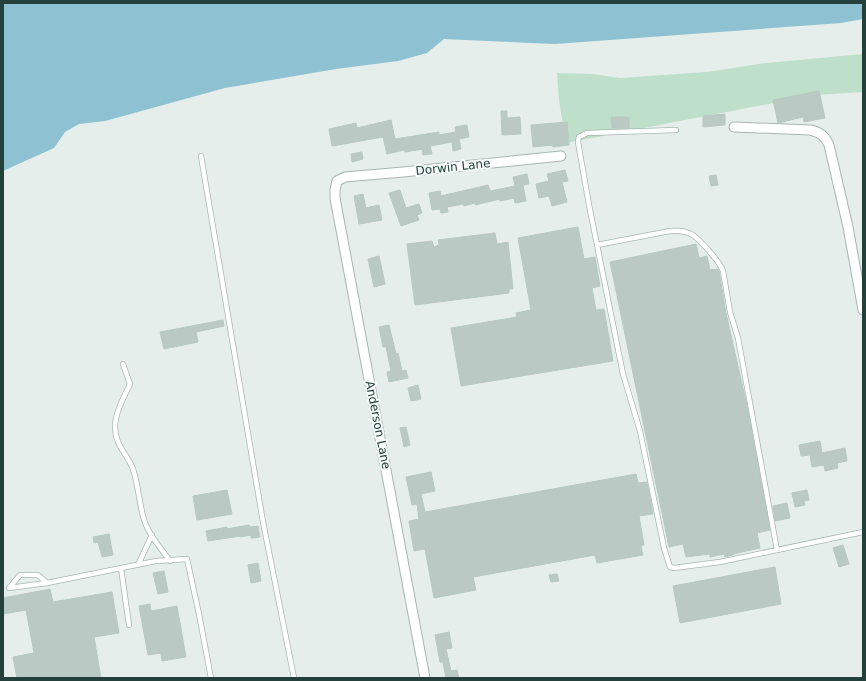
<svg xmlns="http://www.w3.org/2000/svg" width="866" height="681" font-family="'DejaVu Sans',sans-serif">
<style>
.green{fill:#bedfc9}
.water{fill:#8ec2d2}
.building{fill:#bac9c4;stroke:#b7c8c2}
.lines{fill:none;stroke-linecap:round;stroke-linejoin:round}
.lane-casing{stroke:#a7b6b3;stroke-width:6}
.street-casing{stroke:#a7b6b3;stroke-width:11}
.lane{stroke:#fff;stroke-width:4.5}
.street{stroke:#fff;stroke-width:9}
.labels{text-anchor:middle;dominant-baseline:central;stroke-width:4;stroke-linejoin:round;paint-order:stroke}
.street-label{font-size:12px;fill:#24403b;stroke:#f6faf8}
</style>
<rect width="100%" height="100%" fill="#e5eeeb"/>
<path class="green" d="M863,54V92L815,95L566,143L559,100L557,73L592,74L620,78L707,72L766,63Z"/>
<path class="water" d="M3,3H863V19L841,23L555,44L444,39L427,53L398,61L336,69L225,88L105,121L79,124L65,132L54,148L3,171Z"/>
<path class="building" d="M819,91L825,118L804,122L803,117L778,123L773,100Z
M501,111H507V118L520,117L521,134L502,135Z
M725,114V125L703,127V116Z
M611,117H629V128H612Z
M391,120L395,139L439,132V135L456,132L455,127L467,125L469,137L459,139L461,149L453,151L452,142L430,146L432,154L423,155L422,149L405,152L404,150L387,154L383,137L332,146L329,129L356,123L357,128Z
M567,122L569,145L553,147V145L533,147L531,125Z
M362,152L363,159L352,162L351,154Z
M565,170L568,181L562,182L567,202L552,206L549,196L539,198L536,184L549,181L547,174Z
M527,174L529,184L523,185L526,201L515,203L514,198L500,201V199L475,205V203L464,206L463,204L447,207L448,212L441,213L440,209L432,210L429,193L440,191L441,196L488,185L490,191L515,186L513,177Z
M716,175L718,185L711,186L709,176Z
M400,190L406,208L419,204L422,213L417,215L419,220L401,226L389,193Z
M363,194L366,208L379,205L382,220L359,224L354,196Z
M578,227L584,259L595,257L600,286L592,288L596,310L604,309L613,361L461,386L451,328L517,317L516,313L531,310L518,238Z
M495,233L497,244L508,242L513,289H509V293L415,305L407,244L432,241L434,247L439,245L438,240Z
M696,244L699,258L707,256L710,270L718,269L719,271L726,313L747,406L770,530L757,533L760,548L733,554V555L725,557L724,554L710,557V554L686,557L683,544L669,547L610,262Z
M379,256L385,284L374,287L368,259Z
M223,320L224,326L196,332L198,342L164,349L160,332Z
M389,325L396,354L398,353L402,371L406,370L408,378L389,382L387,372L391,371L386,347H383L379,327Z
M418,385L421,399L411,401L408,388Z
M406,427L410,445L404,447L400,428Z
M820,441L822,453L845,448L847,461L837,463L838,468L825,471L824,465L812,467L810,455L801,456L799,445Z
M431,472L435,491L421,494L425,512L636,474L638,483L647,482L653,514L639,516L644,545L641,546L643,555L597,563L595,555L473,577L476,590L434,598L425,549L414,551L409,521L419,519L417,504L412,505L406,477Z
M227,490L232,514L197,520L193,496Z
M807,490L809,500L804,501L805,505L795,507L792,493Z
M787,503L790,518L775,521L773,506Z
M249,525L250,527L258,526L260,537L251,538V535L240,537V536L208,541L206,531L227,527V529Z
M109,534L113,555L102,557L98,542L94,543L93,537Z
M843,545L849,564L839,567L833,548Z
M258,563L261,581L251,583L248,565Z
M775,567L781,604L680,623L673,586Z
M164,571L168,592L158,594L153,573Z
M557,574L559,581L551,582L549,575Z
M50,589L53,602L112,592L119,633L94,637L101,678H17L13,657L34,653L26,610L3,614V598Z
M150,604L151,611L177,606L186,657L162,661L161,653L148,655L139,606Z
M449,632L452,648L446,649L451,671L457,670L459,678H446L443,662H440L435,635Z"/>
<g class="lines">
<defs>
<path id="lane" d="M676,130L587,133L579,137L578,142L589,205L623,374L640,431L664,548L670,567L674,568L720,562L863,532
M201,156L263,522L294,678
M597,245L670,231C691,229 697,237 710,252C715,258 720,263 723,271L730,312L738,338L777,550
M123,364L130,384C124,397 115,413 115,427C115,446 127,453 133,469C138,484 139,501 143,516C147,533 160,547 170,561
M138,565L152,535
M121,568L129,625
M9,588L47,583L156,561L187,559L199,614L211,678
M9,588L20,575H38L47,583"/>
<path id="street" d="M734,127L810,130C820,132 825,136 829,145L848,227L863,310
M425,678L335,198V190L337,181L345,177L403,172L561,156"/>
</defs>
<use href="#lane" class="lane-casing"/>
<use href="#street" class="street-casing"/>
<use href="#lane" class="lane"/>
<use href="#street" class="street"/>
</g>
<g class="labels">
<g class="street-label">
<text transform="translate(453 167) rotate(-6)">Dorwin Lane</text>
<text transform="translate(378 425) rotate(79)">Anderson Lane</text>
</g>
</g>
<rect width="866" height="681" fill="none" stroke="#24403b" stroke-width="8"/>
</svg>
